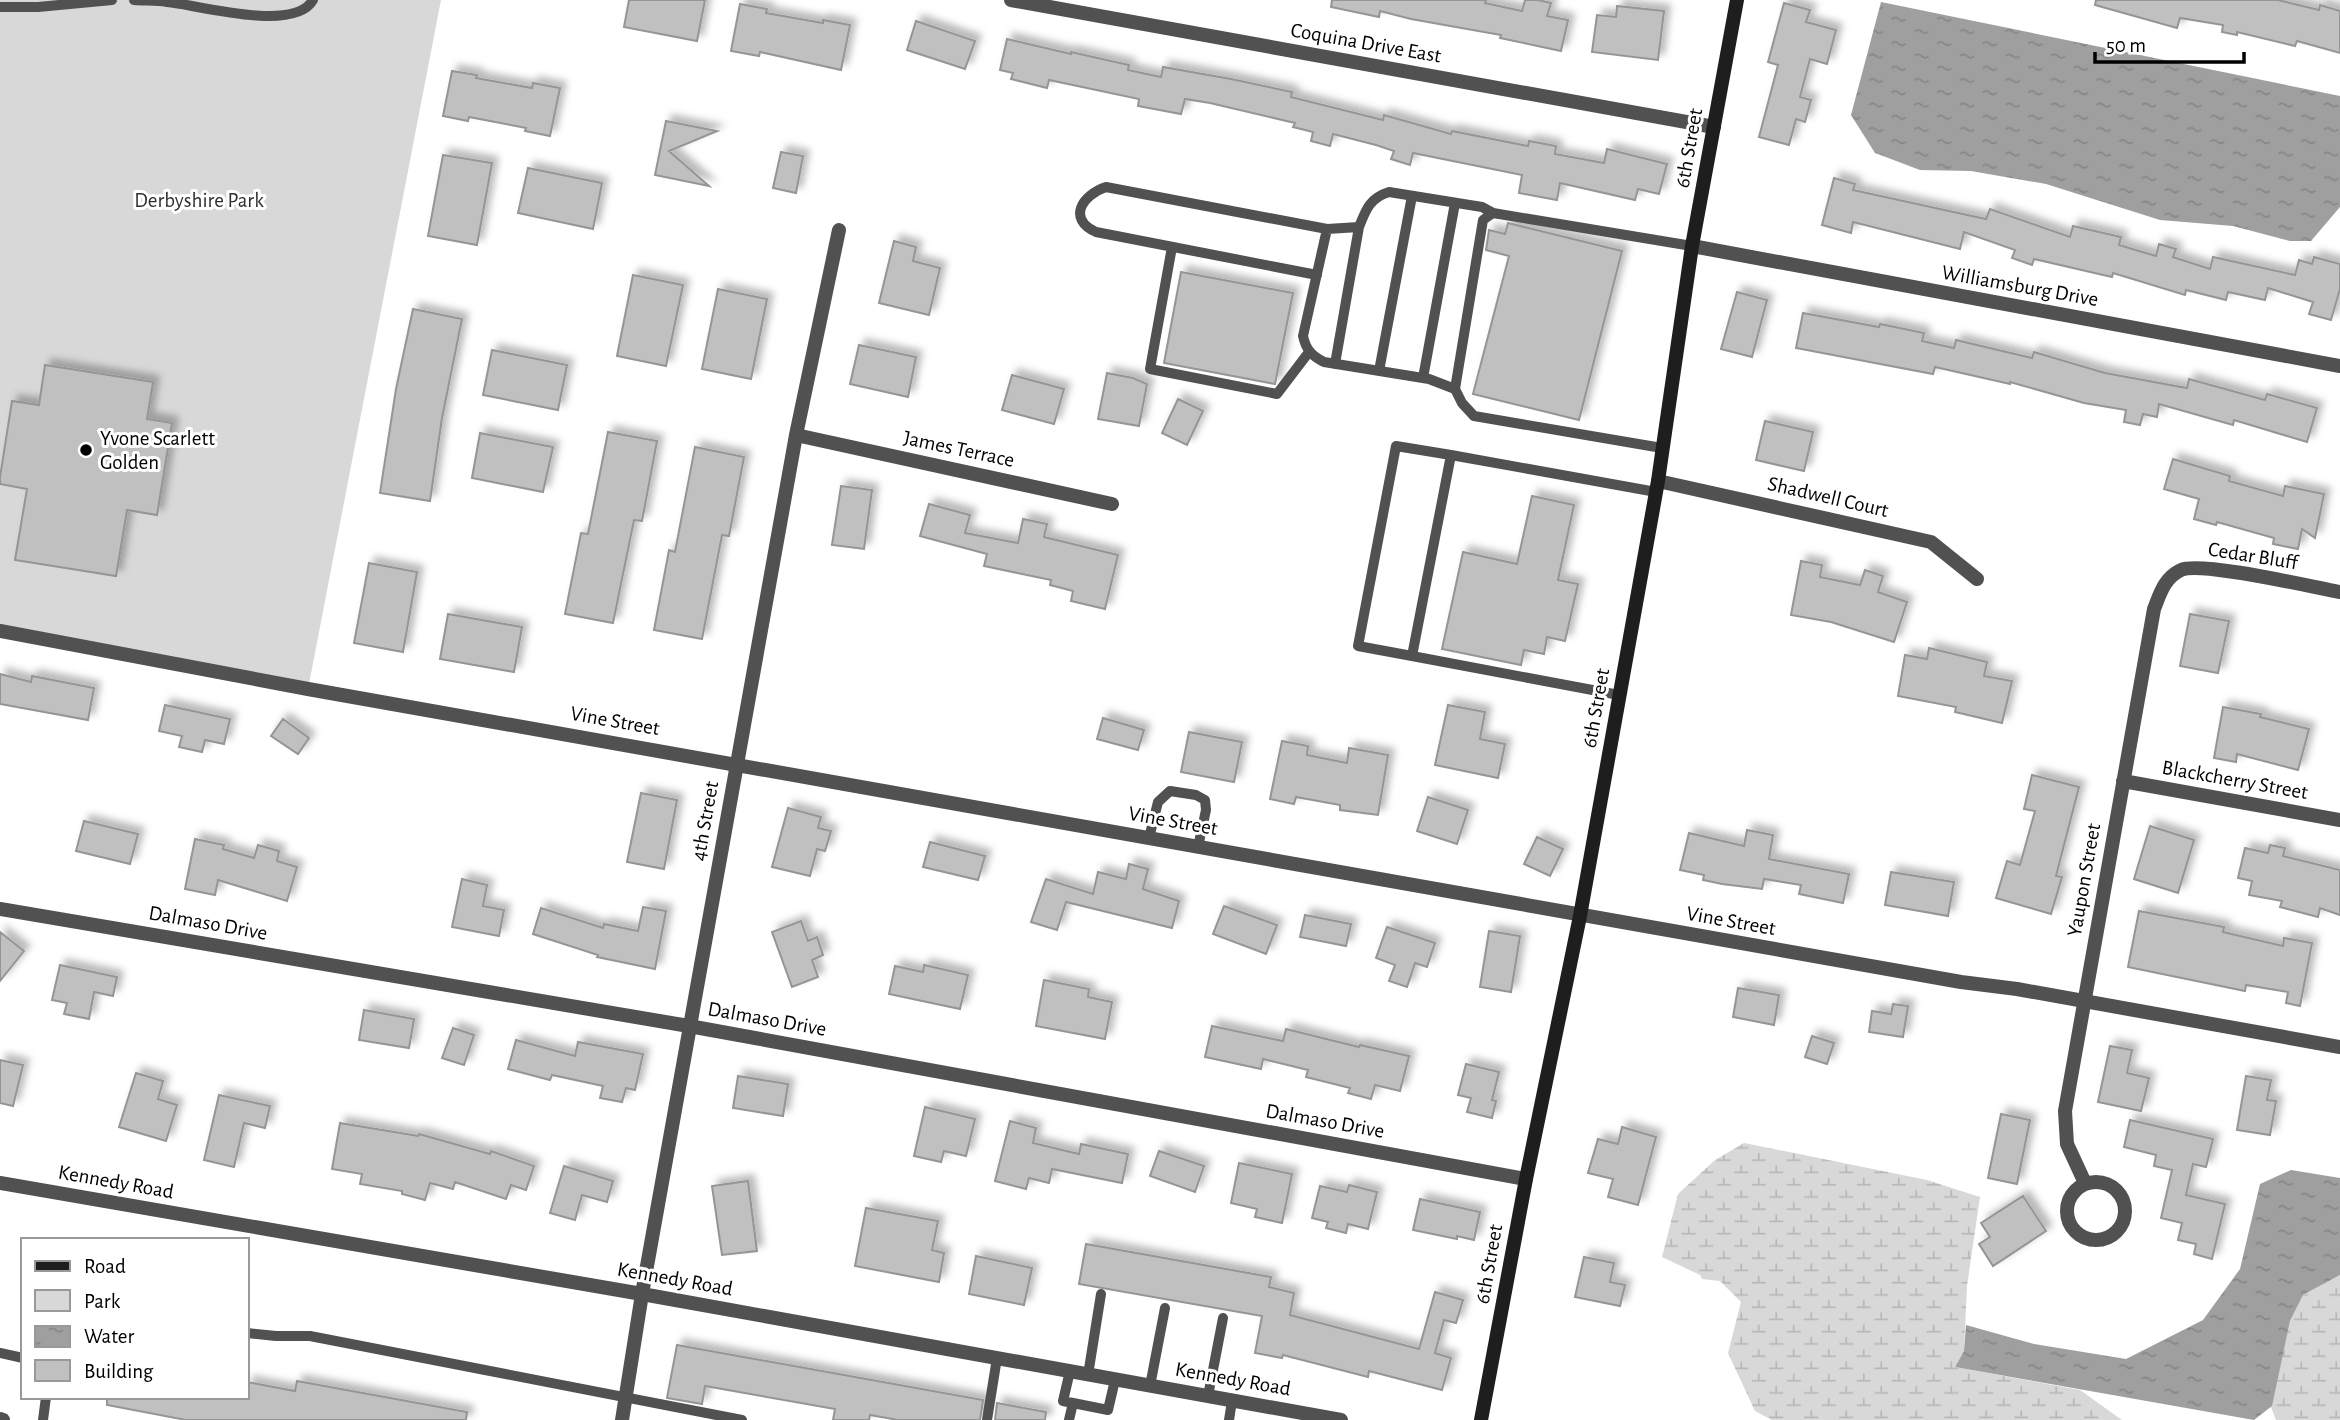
<svg xmlns="http://www.w3.org/2000/svg" width="2340" height="1420" font-family="'Alegreya Sans',sans-serif">
<style>
.wetland{fill:url(#wetland-marsh)}
.green{fill:#d8d8d8}
.water{fill:url(#water-ripples)}
.building{fill:#c0c0c0;stroke:#959595;stroke-width:2;filter:url(#shadow)}
.lines{fill:none;stroke-linecap:round;stroke-linejoin:round}
.lane{stroke:#515151;stroke-width:10}
.street{stroke:#515151;stroke-width:14}
.secondary{stroke:#1e1e1e;stroke-width:14}
.poi-dot{fill:#000;stroke:#fff;stroke-width:2.5}
.labels{text-anchor:middle;dominant-baseline:central;stroke-width:6;stroke-linejoin:round;paint-order:stroke}
.street-label{font-size:21px;fill:#000;stroke:#fff}
.park-label{font-size:21px;fill:#2f2f2f;stroke:#fff}
.poi-label{font-size:21px;fill:#000;stroke:#fff;text-anchor:start}
</style>
<defs>
<pattern id="wetland-marsh" width="20" height="14" patternUnits="userSpaceOnUse" patternTransform="scale(1.75)"><rect width="20" height="14" fill="#d8d8d8"/><path d="M1 5h8M5 5V1M11 12h8M15 12V8" fill="none" stroke="#b8b8b8"/></pattern>
<pattern id="water-ripples" width="26" height="14" patternUnits="userSpaceOnUse" patternTransform="scale(1.75)"><rect width="26" height="14" fill="#9f9f9f"/><path d="M2 4q2-2 4 0t4 0M15 11q2-2 4 0t4 0" fill="none" stroke="#878787"/></pattern>
<filter id="shadow"><feDropShadow dx="6" dy="-6" stdDeviation="3.5" flood-color="#0004"/></filter>
</defs>
<rect width="100%" height="100%" fill="#fff"/>
<path class="wetland" d="M1744,1143L1927,1180L1980,1197L1967,1286L1964,1351L1955,1367L2080,1390L2122,1420H1772L1755,1411L1728,1353L1741,1302L1720,1281L1702,1279L1700,1275L1662,1257L1678,1194L1715,1160Z
M2340,1275V1420H2276L2271,1407L2290,1321L2303,1295Z"/>
<path class="green" d="M0,0H441L308,689L0,631Z"/>
<path class="water" d="M1881,2L2340,96V207L2311,241H2290L2233,226L2160,220L2046,184L1971,171L1920,170L1875,153L1851,115Z
M2291,1170L2340,1178V1275L2303,1295L2290,1321L2272,1406L2254,1420L1955,1367L1964,1351L1966,1325L2034,1344L2126,1359L2203,1320L2240,1269L2260,1184Z"/>
<path class="building" d="M629,0H705L697,41L624,27Z
M1332,0H1486L1485,3L1522,11L1525,0H1538L1551,3L1547,16L1568,20L1561,51L1500,38L1501,35L1411,19L1380,11L1379,17L1331,7Z
M2096,0H2278L2319,10L2320,5L2340,11V53L2297,41L2295,46L2237,32V35L2222,32L2223,25L2180,18L2177,28L2095,5Z
M1784,3L1810,10L1806,22L1836,30L1827,64L1810,59L1800,97L1811,100L1805,122L1796,119L1789,145L1759,137L1778,65L1768,62Z
M740,4L767,9L766,13L823,23V20L850,25L841,70L760,52L759,56L731,51Z
M1617,6L1664,11L1658,60L1592,52L1597,15L1616,17Z
M916,21L975,41L965,69L907,50Z
M1007,39L1071,54V52L1129,65L1128,70L1161,77L1163,67L1231,79L1292,92L1291,97L1383,120L1384,115L1451,134L1452,131L1528,146L1529,141L1556,146L1555,154L1604,163L1607,149L1667,164L1659,194L1638,189L1635,200L1560,183L1557,200L1519,193L1522,175L1413,153L1410,165L1391,159L1394,151L1376,145L1333,134L1330,146L1311,141L1313,132L1293,127L1295,123L1210,103L1185,99L1181,114L1138,106L1139,99L1049,80L1047,88L1011,79L1013,73L1000,70Z
M452,71L477,75L476,78L532,88L533,83L560,88L550,136L525,131L526,128L469,117L468,121L443,116Z
M666,121L717,131L669,151L709,186L655,175Z
M781,152L803,156L796,193L773,188Z
M443,155L492,163L477,245L428,236Z
M528,168L602,183L593,229L518,213Z
M1834,178L1855,184L1853,190L1986,219L1990,209L2070,237L2073,226L2121,237L2119,245L2156,256L2159,244L2176,249L2173,257L2210,269L2213,257L2295,275L2299,260L2312,264L2314,257L2340,264V289L2331,320L2309,314L2313,302L2268,288L2265,300L2228,292L2226,300L2186,290L2185,295L2113,273L2112,277L2034,259L2032,265L2012,258L2015,250L1964,232L1960,249L1853,222L1851,233L1822,225Z
M1508,223L1622,251L1579,420L1473,394L1509,256L1486,250L1489,230L1505,234Z
M894,241L916,247L913,261L940,268L929,315L879,303Z
M1181,272L1293,293L1275,384L1164,363Z
M633,275L683,285L666,366L617,356Z
M718,289L767,299L751,379L702,369Z
M1737,292L1767,300L1752,357L1721,349Z
M413,309L462,319L442,418L430,501L380,493L396,389Z
M1803,313L1879,327L1880,324L1924,333L1922,341L1954,348L1956,340L2032,358L2034,352L2105,373L2187,388L2189,379L2265,400L2267,394L2317,408L2307,442L2234,420L2233,425L2159,404L2157,417L2143,414L2140,425L2124,422L2126,410L2084,403L2010,382V384L1935,367L1933,374L1796,348Z
M859,345L916,357L908,397L850,384Z
M492,350L567,365L558,410L483,395Z
M45,365L153,382L147,419L172,423L157,515L127,510L116,576L15,560L27,489L0,484V477L12,401L39,405Z
M1107,373L1133,378L1147,384L1139,426L1098,419Z
M1012,375L1064,389L1054,424L1002,410Z
M1178,399L1203,411L1187,445L1162,433Z
M1765,421L1813,432L1804,471L1756,460Z
M608,432L657,441L642,521L634,520L613,623L565,614L581,533L588,534Z
M480,433L553,447L543,492L472,478Z
M695,447L744,457L729,536L722,535L702,639L654,630L669,550L675,552Z
M2173,459L2230,476L2229,481L2283,496L2285,486L2324,494L2315,538L2302,529L2298,549L2273,544L2274,538L2217,522L2216,525L2194,519L2199,499L2164,489Z
M841,486L872,490L864,549L832,545Z
M1532,496L1574,505L1558,580L1578,584L1565,641L1547,637L1544,654L1524,650L1521,665L1442,649L1463,552L1517,564Z
M929,504L970,515L965,533L1018,543L1023,519L1047,524L1044,537L1118,555L1105,609L1071,601L1073,591L1050,585L1051,580L984,566L987,554L920,536Z
M1801,561L1822,565L1820,577L1860,585L1865,570L1883,576L1878,592L1907,602L1894,642L1831,622L1791,615Z
M369,563L417,572L403,652L354,643Z
M448,614L522,627L514,672L440,659Z
M2190,614L2229,621L2218,673L2180,666Z
M1929,648L1987,662L1984,676L2012,681L2002,723L1955,712L1956,707L1898,696L1905,655L1927,659Z
M0,674L31,682L32,676L94,688L88,720L0,704Z
M165,705L230,719L224,744L205,740L202,752L179,747L182,736L159,731Z
M1448,705L1485,712L1480,739L1505,744L1498,778L1435,765Z
M2223,707L2261,714L2260,717L2309,729L2298,770L2237,754L2236,762L2214,758Z
M1103,718L1144,730L1138,750L1097,739Z
M283,719L309,738L298,754L271,736Z
M1189,732L1242,742L1234,782L1181,772Z
M1282,741L1308,746L1307,755L1347,763L1349,748L1388,755L1378,815L1340,810V805L1296,797L1294,804L1270,799Z
M2032,775L2079,787L2056,876L2062,877L2051,914L1996,898L2007,861L2020,865L2035,811L2024,809Z
M641,793L677,800L664,869L627,862Z
M1428,797L1468,810L1457,844L1417,831Z
M788,808L821,817L818,828L831,831L825,851L817,849L810,876L772,867Z
M84,821L138,834L130,864L76,851Z
M2150,826L2194,840L2178,893L2134,879Z
M1747,830L1773,835L1769,859L1849,874L1843,903L1799,894L1801,885L1764,879L1762,889L1722,884L1703,880L1704,875L1680,870L1689,833L1744,846Z
M1537,837L1563,849L1550,876L1524,864Z
M195,839L224,845L223,849L254,858L258,845L279,851L277,861L297,867L287,901L218,880L215,895L185,889Z
M930,842L985,856L978,880L923,867Z
M2270,845L2285,848L2283,856L2340,870V915L2320,908L2318,917L2280,907L2282,901L2249,895L2252,881L2238,878L2245,848L2268,853Z
M1129,864L1148,869L1143,889L1179,901L1172,928L1066,902L1057,930L1031,922L1046,879L1093,894L1098,872L1126,879Z
M1891,872L1954,882L1948,916L1885,905Z
M462,879L487,885L483,906L504,910L499,936L452,927Z
M1224,906L1277,925L1266,954L1213,934Z
M643,907L666,911L655,969L597,957L598,955L533,934L541,908L603,928L604,924L638,931Z
M2139,911L2224,927L2223,932L2283,946L2284,938L2312,943L2300,1006L2286,1003L2288,992L2246,985L2245,991L2128,967Z
M1305,915L1351,924L1346,946L1300,937Z
M801,921L808,941L817,937L823,955L812,960L818,977L792,987L772,932Z
M1387,927L1435,943L1427,967L1415,963L1407,987L1389,981L1395,965L1376,958Z
M1489,931L1520,936L1511,992L1480,987Z
M0,932L24,951L0,981Z
M60,965L117,977L113,996L94,992L89,1019L64,1014L67,1003L52,1000Z
M924,965L968,975L960,1009L889,994L895,966L923,972Z
M1044,980L1089,989L1088,997L1112,1002L1105,1039L1036,1026Z
M1738,988L1779,995L1774,1025L1733,1017Z
M1893,1004L1908,1006L1903,1037L1869,1032L1872,1011L1891,1014Z
M364,1010L414,1019L409,1048L359,1040Z
M1212,1026L1283,1041L1286,1029L1359,1047L1360,1045L1409,1056L1400,1091L1375,1085L1371,1099L1348,1093L1350,1088L1306,1077L1308,1070L1263,1059L1261,1069L1205,1057Z
M453,1028L474,1035L464,1065L442,1058Z
M1812,1036L1834,1043L1827,1064L1805,1057Z
M516,1040L575,1056L578,1042L643,1054L635,1090L626,1088L622,1102L600,1098L603,1086L552,1075L550,1080L508,1069Z
M2110,1046L2132,1050L2127,1073L2149,1078L2141,1111L2098,1102Z
M0,1060L23,1065L13,1106L0,1103Z
M1466,1064L1499,1072L1492,1100L1496,1101L1492,1118L1467,1112L1471,1098L1458,1095Z
M136,1073L163,1081L158,1099L177,1105L166,1141L119,1127Z
M738,1076L788,1084L783,1116L733,1108Z
M2246,1076L2271,1080L2267,1100L2276,1101L2270,1135L2237,1130Z
M219,1095L270,1106L265,1128L244,1123L234,1167L204,1160Z
M925,1107L975,1119L966,1156L944,1151L941,1162L914,1156Z
M2001,1114L2030,1120L2017,1184L1988,1178Z
M2130,1120L2213,1139L2206,1167L2193,1164L2186,1195L2225,1204L2212,1259L2194,1254L2196,1244L2178,1240L2182,1223L2161,1218L2172,1170L2154,1166L2156,1155L2124,1147Z
M1010,1121L1036,1128L1033,1143L1079,1154L1081,1144L1128,1154L1122,1183L1052,1169L1049,1183L1029,1178L1026,1189L995,1181Z
M340,1123L418,1136L419,1134L490,1154L491,1151L534,1166L526,1190L511,1185L506,1199L455,1182L453,1189L430,1183L425,1200L402,1194V1191L360,1184L362,1174L332,1169Z
M1622,1127L1656,1137L1638,1205L1608,1197L1613,1179L1588,1173L1598,1139L1618,1144Z
M1159,1151L1204,1166L1195,1192L1150,1176Z
M1239,1163L1292,1174L1282,1223L1255,1217L1257,1209L1231,1203Z
M564,1166L613,1181L607,1202L582,1195L575,1220L550,1213Z
M748,1181L757,1251L722,1255L712,1186Z
M1349,1185L1377,1192L1368,1229L1348,1224L1346,1233L1326,1228L1328,1222L1312,1218L1320,1186L1347,1192Z
M2023,1196L2046,1231L1993,1266L1979,1244L1990,1237L1981,1223Z
M1420,1199L1480,1212L1474,1240L1457,1236V1239L1413,1230Z
M866,1208L938,1221L932,1250L944,1253L939,1282L855,1266Z
M1086,1244L1271,1277L1269,1287L1294,1293L1290,1315L1419,1349L1435,1292L1463,1300L1456,1323L1444,1320L1435,1353L1451,1358L1442,1390L1369,1371L1368,1377L1283,1355L1282,1358L1255,1353L1262,1316L1079,1284Z
M976,1256L1032,1268L1024,1305L969,1294Z
M1584,1257L1614,1263L1610,1282L1625,1285L1620,1306L1575,1297Z
M677,1345L983,1400L980,1420H898L870,1415L869,1420H833L835,1409L705,1386L702,1404L667,1398Z
M297,1381L467,1412L466,1420H186L107,1405V1397H247V1382L295,1391Z
M997,1403L1046,1412L1045,1420H995Z"/>
<g class="lines">
<path class="lane" d="M134,0C145,1 156,0 167,2C199,5 294,33 313,0
M0,7H38L112,0
M1172,247L1150,369L1277,394L1309,352
M1317,275L1096,232C1067,219 1082,195 1106,187L1327,229
M1335,364L1359,227
M1379,371L1412,196
M1423,378L1455,203
M1455,389L1429,379L1324,362C1312,356 1306,350 1303,336L1327,229L1359,227C1366,209 1370,198 1389,192L1482,207L1493,213
M1662,448L1474,416L1462,403L1455,389L1483,220L1493,213L1692,246
M1451,455L1656,492
M1412,656L1358,646L1396,446L1451,455L1412,656L1619,695
M1149,838L1158,802L1170,791L1196,795L1205,800L1206,810L1198,847
M247,1333L276,1336H310L742,1420
M0,1353L23,1358
M1070,1371L1063,1401L1108,1410L1115,1380
M1088,1375L1101,1294
M1150,1386L1165,1308
M1208,1396L1223,1318
M43,1420L46,1397
M987,1420L997,1358
M1069,1420L1073,1403
M1229,1420L1232,1401"/>
<path class="street" d="M1011,0L1714,127
M1692,246L2340,366
M796,435L1112,504
M1658,481L1931,542L1977,579
M0,631L308,689L1961,982L2017,989L2340,1047
M2123,781L2340,820
M0,909L689,1026L1526,1179
M2067 1211a29 29 0 1 1 58 0a29 29 0 1 1-58 0Z
M0,1183L642,1294L1341,1420
M2085,1183L2067,1144L2065,1111L2154,609C2160,594 2164,578 2181,570C2201,561 2312,587 2340,592
M0,1419L3,1420
M622,1420L642,1294L796,435L839,230"/>
<path class="secondary" d="M1481,1420L1526,1179L1580,916L1658,481L1692,246L1737,0"/>
</g>
<circle class="poi-dot" cx="86" cy="450" r="7"/>
<g class="labels">
<g class="street-label">
<text transform="translate(1366 43) rotate(10)">Coquina Drive East</text>
<text transform="translate(1689 148) rotate(-80)">6th Street</text>
<text transform="translate(2020 286) rotate(10)">Williamsburg Drive</text>
<text transform="translate(959 449) rotate(12)">James Terrace</text>
<text transform="translate(1828 497) rotate(13)">Shadwell Court</text>
<text transform="translate(2253 556) rotate(9)">Cedar Bluff</text>
<text transform="translate(1596 708) rotate(-80)">6th Street</text>
<text transform="translate(615 721) rotate(10)">Vine Street</text>
<text transform="translate(2235 780) rotate(10)">Blackcherry Street</text>
<text transform="translate(705 821) rotate(-80)">4th Street</text>
<text transform="translate(1173 821) rotate(10)">Vine Street</text>
<text transform="translate(2084 880) rotate(-80)">Yaupon Street</text>
<text transform="translate(1731 921) rotate(10)">Vine Street</text>
<text transform="translate(208 923) rotate(10)">Dalmaso Drive</text>
<text transform="translate(767 1019) rotate(10)">Dalmaso Drive</text>
<text transform="translate(1325 1121) rotate(10)">Dalmaso Drive</text>
<text transform="translate(116 1182) rotate(10)">Kennedy Road</text>
<text transform="translate(1489 1264) rotate(-80)">6th Street</text>
<text transform="translate(675 1279) rotate(10)">Kennedy Road</text>
<text transform="translate(1233 1379) rotate(10)">Kennedy Road</text>
</g>
<g class="park-label">
<text x="199" y="200">Derbyshire Park</text>
</g>
<g class="poi-label">
<text x="100" y="438">Yvone Scarlett<tspan x="100" dy="24">Golden</tspan></text>
</g>
</g>
<rect x="21" y="1238" width="228" height="161" fill="#ffffff" stroke="#999999" stroke-width="2"/>
<rect x="35" y="1261" width="35" height="10" fill="#1e1e1e" stroke="#999999" stroke-width="2"/>
<text x="84" y="1273" font-size="21" fill="#000000">Road</text>
<rect x="35" y="1290" width="35" height="21" fill="#d8d8d8" stroke="#999999" stroke-width="2"/>
<text x="84" y="1308" font-size="21" fill="#000000">Park</text>
<rect x="35" y="1326" width="35" height="21" fill="url(#water-ripples)" stroke="#999999" stroke-width="2"/>
<text x="84" y="1343" font-size="21" fill="#000000">Water</text>
<rect x="35" y="1360" width="35" height="21" fill="#c0c0c0" stroke="#999999" stroke-width="2"/>
<text x="84" y="1378" font-size="21" fill="#000000">Building</text>
<path d="M2095 52v10h149v-10" fill="none" stroke="#000000" stroke-width="3.5"/>
<text x="2106" y="52" font-size="21" fill="#000000" stroke="#ffffff" stroke-width="5" paint-order="stroke">50 m</text>
</svg>
